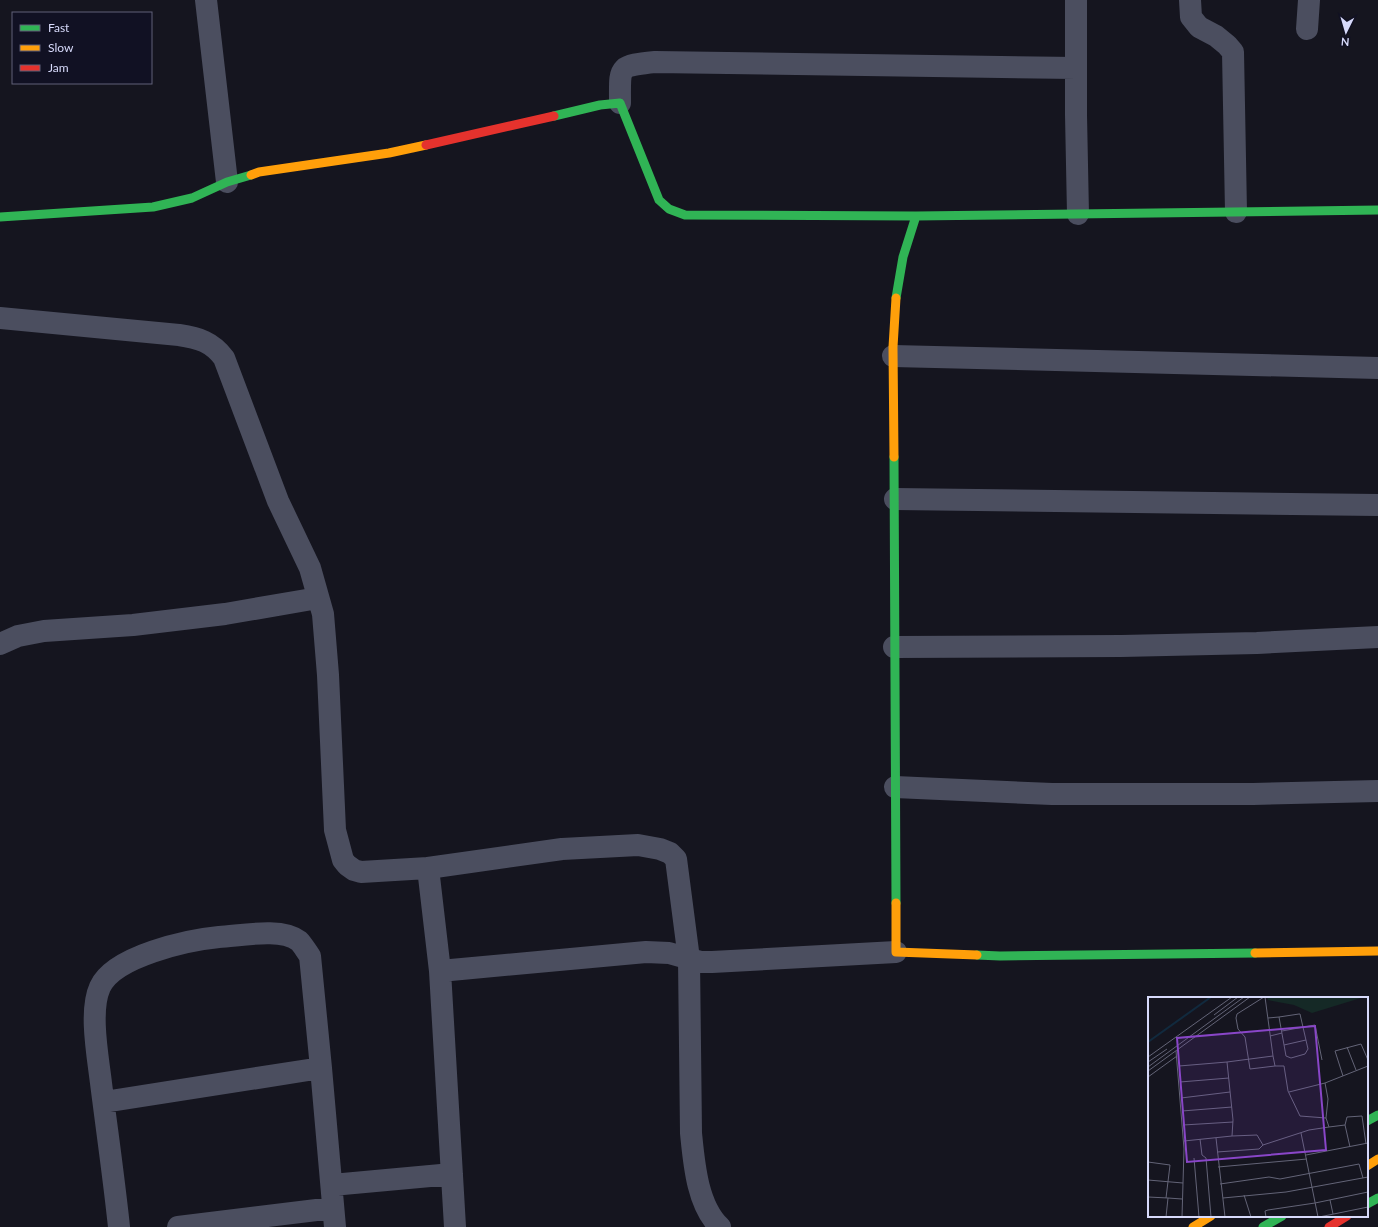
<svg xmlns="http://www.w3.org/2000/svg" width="1378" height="1227" font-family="Lato,sans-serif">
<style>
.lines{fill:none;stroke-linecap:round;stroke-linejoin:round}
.street{stroke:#4b4e5f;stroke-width:22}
.fast{stroke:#30b455;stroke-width:9}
.slow{stroke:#ff9f0a;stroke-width:9}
.jam{stroke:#e5322d;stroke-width:9}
.inset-river{fill:none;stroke:#112a3e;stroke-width:2}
.inset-road{fill:none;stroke:#636477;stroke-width:1}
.view{fill:#8946c8;fill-opacity:0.15;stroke:#8946c8;stroke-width:2}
.inset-edge{fill:none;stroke:#d7dafb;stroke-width:2}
</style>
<rect width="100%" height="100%" fill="#15151f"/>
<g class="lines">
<path class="street" d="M206,0L227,182
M1076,0V115L1078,214
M1190,0L1191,17L1199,27L1216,36L1227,45L1233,52L1236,212
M1307,29L1309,0
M620,103C620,66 617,66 655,62L1076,68
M0,318L179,335C199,338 212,342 224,358L278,501L310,568L323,614L328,675L335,830L343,860L347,865L354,870L361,872L428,868
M893,356L1378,368
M895,499L1378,505
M0,644L18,636L44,631L133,625L225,614L318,598
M894,647L1121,646L1257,643L1378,637
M895,787L1052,794H1253L1378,791
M440,971L428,868L562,849L638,845L660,849L670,853L676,859L689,959L691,1133C694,1163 697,1205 720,1227
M104,1102L321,1068
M332,1185L452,1174
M119,1227C114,1179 107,1131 101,1083C98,1057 89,1011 100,987C114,956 188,940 219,937C240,936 281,927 299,941C303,945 306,951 310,956L321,1068L335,1227
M178,1227L333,1208
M455,1227L440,971L646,952L669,953L701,962H712L896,952"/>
<path class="fast" d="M554,116L600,105L620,103L659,200L669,209L685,215L916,216
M0,217L153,207L192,198L227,182L251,175
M896,298L903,257L916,216L1378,210
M894,457L896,903
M977,955L1000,956L1255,953
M1367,1121L1378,1115
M1367,1204L1378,1198
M1263,1227L1282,1216"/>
<path class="slow" d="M251,175L259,172L389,153L426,145
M894,457L893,347L896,298
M896,903V952L977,955
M1255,953L1378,951
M1367,1166L1378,1159
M1193,1227L1211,1216"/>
<path class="jam" d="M426,145L554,116
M1329,1227L1347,1216"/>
</g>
<g transform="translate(1148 997)">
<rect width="220" height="220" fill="#15151f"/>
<path d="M119,0H216L164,16L146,8L120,3Z" fill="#152926"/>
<path class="inset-river" d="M0,45L63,0"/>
<path class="inset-road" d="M116,0L89,17L88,21L90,32L97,40L102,72L127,69L125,59M66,18L90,0M120,21L131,20L151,17H152L160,52L157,57L143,61L138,59L131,20M134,34L167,28L174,63M122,39L134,36M136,48L158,43M199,50L208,73M28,54L36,152L34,220M0,60L84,0M0,65L19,52M79,65L125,59L117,0M31,69L79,65L85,123L84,139L36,144M0,70L96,0M0,74L102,0M195,79L187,54L213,47L220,63M0,80L29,59M32,85L81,81M141,95L177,86M33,101L82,95M34,114L84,110M178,121L180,102L177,86L220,69M35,128L85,125M197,128L199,120L214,119L218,147M181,130L197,128L202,150M153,136L170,220M84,139L109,138L115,148L161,133L181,130L178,121L152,119L140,94L136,69H127M68,141L77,220M52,142L54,158L58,161L63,220M69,155L111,152L115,148M158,158L220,146M46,161L51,220M0,165L22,168L18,201M70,170L159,162M0,183L35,186M72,187L121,180L132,182L211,167L215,181M96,198L103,220M0,200L20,201M75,201L138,195L220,180M182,203L185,217M18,220L20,201L34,202M118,220L117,214L120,213L167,206L220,195M171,220L220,210"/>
<path class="view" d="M167,29L178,153L39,165L29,41Z"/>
<rect width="220" height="220" class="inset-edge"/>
</g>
<rect x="12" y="12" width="140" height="72" fill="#111123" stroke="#606179"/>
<rect x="20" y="25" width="20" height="6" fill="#30b455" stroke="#606179"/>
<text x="48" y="32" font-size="12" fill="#d7dafb">Fast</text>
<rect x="20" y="45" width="20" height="6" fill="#ff9f0a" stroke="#606179"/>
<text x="48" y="52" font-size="12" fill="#d7dafb">Slow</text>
<rect x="20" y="65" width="20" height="6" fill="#e5322d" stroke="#606179"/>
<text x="48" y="72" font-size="12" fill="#d7dafb">Jam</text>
<g transform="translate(1346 32) rotate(185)" stroke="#111123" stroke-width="3" paint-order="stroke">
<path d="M0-3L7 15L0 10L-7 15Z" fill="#d7dafb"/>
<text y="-6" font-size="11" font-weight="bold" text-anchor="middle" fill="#d7dafb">N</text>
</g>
</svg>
